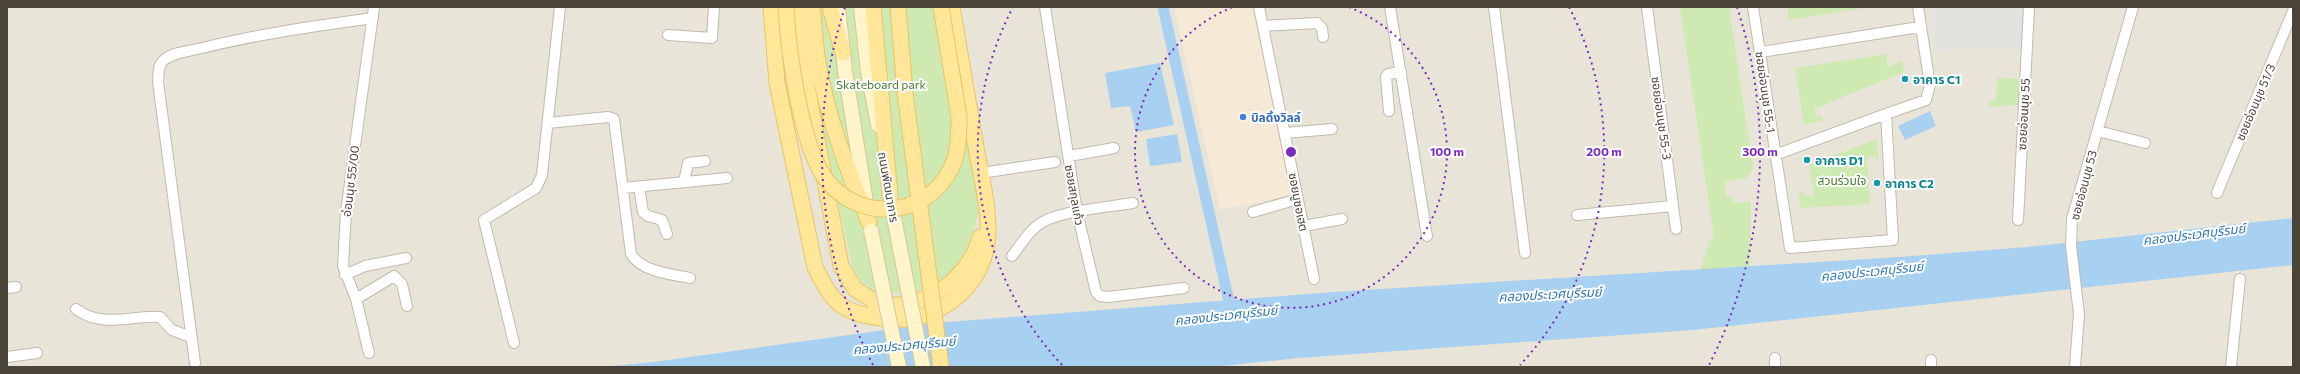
<svg xmlns="http://www.w3.org/2000/svg" width="2300" height="374" font-family="Commissioner,'Noto Sans Thai',sans-serif">
<style>
.residential{fill:#e9e4d8}
.commercial{fill:#f6ead6}
.green{fill:#cfe9b3}
.parking{fill:#e4e2de}
.water{fill:#a7d0f1}
.lines{fill:none;stroke-linecap:round;stroke-linejoin:round}
.canal{stroke:#a7d0f1;stroke-width:11}
.minor-casing{stroke:#c1bbac;stroke-width:12}
.secondary-casing{stroke:#d5c79a;stroke-width:16}
.primary-casing{stroke:#e5c568;stroke-width:17}
.minor{stroke:#fff;stroke-width:10}
.secondary{stroke:#fff4ca;stroke-width:14}
.primary{stroke:#ffe699;stroke-width:15}
.secondary-bridge-casing{stroke:#d5c79a;stroke-width:16;stroke-linecap:butt}
.primary-bridge-casing{stroke:#e5c568;stroke-width:17;stroke-linecap:butt}
.secondary-bridge{stroke:#fff4ca;stroke-width:14}
.primary-bridge{stroke:#ffe699;stroke-width:15}
.ring{fill:none;stroke:#7b2cbf;stroke-width:2;stroke-dasharray:2 4}
.culture-dot{fill:#0f9aa8;stroke:#fff;stroke-width:1.5}
.shop-dot{fill:#3f7fe0;stroke:#fff;stroke-width:1.5}
.labels{text-anchor:middle;dominant-baseline:central;stroke-width:4;stroke-linejoin:round;paint-order:stroke}
.culture-label{font-size:12px;font-weight:bold;fill:#0d838f;stroke:#fff;text-anchor:start}
.park-label{font-size:12px;fill:#467d2a;stroke:#fff}
.street-label{font-size:12px;fill:#494338;stroke:#fff}
.shop-label{font-size:12px;font-weight:bold;fill:#366cbe;stroke:#fff;text-anchor:start}
.water-label{font-size:13px;font-style:italic;fill:#2f78b7;stroke:#fff}
.centre{fill:#7b2cbf;stroke:#fff;stroke-width:2}
.ring-label{font-size:12px;text-anchor:middle;font-weight:bold;fill:#7b2cbf;stroke:#fff;stroke-width:4;stroke-linejoin:round;paint-order:stroke}
</style>
<rect width="100%" height="100%" fill="#f5f2ea"/>
<path class="residential" d="M7,7H2293V367H7Z"/>
<path class="commercial" d="M1174,7H1252L1292,195L1220,210Z"/>
<path class="green" d="M797,7H938L980,208L969,247L952,271L936,283L910,294L878,292L862,282L853,269L830,168Z
M1680,7H1729L1753,168L1747,178L1727,181L1724,186L1726,197H1733L1734,203L1751,201L1750,269L1699,275L1710,239L1714,238Z
M1787,7H1871L1789,20Z
M1887,54V67L1902,61L1904,72L1814,109L1817,117L1819,115L1824,120L1804,125L1795,68Z
M1997,78L2024,79L2023,104L1989,107L1990,101H1996Z
M1877,139L1878,160H1876L1875,157H1867L1870,204L1800,208L1799,193L1802,192L1803,195L1806,194V197L1814,196L1809,165Z"/>
<path class="parking" d="M1930,7H2025L2022,48L1934,50Z"/>
<path class="water" d="M1160,63L1174,125L1136,132L1130,106L1111,108L1105,73Z
M1930,111L1936,126L1905,140L1898,126Z
M1177,134L1182,162L1150,166L1146,139Z
M2293,218V265L1693,330L1299,358L1212,367H601L654,362L935,323L1334,292L1899,257L2027,247Z"/>
<g class="lines">
<path class="canal" d="M1163,7L1232,315"/>
<defs>
<path id="minor" d="M1045,7L1077,212L1096,292L1100,296L1108,297L1184,288
M1259,7L1314,279
M1390,7L1427,236
M1494,7L1525,253
M1647,7L1676,229
M1753,7L1790,248L1893,240L1886,114L1926,100L1930,85L1918,7
M1263,26L1317,23L1322,28L1323,37
M668,35L712,38L714,7
M1761,52L1913,28L1921,29
M1389,111L1386,77L1388,74L1401,72
M548,123L608,117L614,119L631,254C642,272 671,274 690,278
M2098,131L2145,143
M1285,133L1332,129
M1775,155L1886,114
M1069,156L1114,148
M981,173L1055,162
M684,182L688,163L705,161
M639,187L643,212L648,216L662,220L667,234
M623,188L727,178
M2217,193L2293,11
M1253,212L1298,199
M1577,215L1673,206
M2018,220L2029,7
M1304,226L1342,219
M1012,256C1020,246 1027,233 1038,225C1056,211 1109,207 1133,203
M345,275L365,266L406,258
M7,288L16,287
M356,299L394,276L402,284L407,306
M76,309C103,329 131,315 160,317L172,330L191,337
M514,343L484,220L536,188L542,175L560,7
M369,353L356,299L343,266L346,212L374,7
M7,357L37,353
M1775,358V367
M195,363L158,82C159,75 157,65 164,60C173,52 190,51 202,48C258,34 316,26 373,18
M1931,367V360
M2075,367L2079,314L2071,246L2072,219L2133,7
M2231,367L2240,279"/>
<path id="secondary" d="M838,7L845,71L867,208
M861,7L868,72L878,125
M890,197L896,228"/>
<path id="primary" d="M771,7L777,83L815,267C834,307 845,315 891,319C937,322 981,289 987,243C991,216 982,180 977,153C969,104 960,56 952,7
M800,7L807,86L841,266L855,289L879,304
M812,7C814,25 815,44 818,62C827,117 848,171 869,222
M830,7L843,53
M873,7L890,196
M874,303C919,314 969,281 980,237"/>
</defs>
<use href="#minor" class="minor-casing"/>
<use href="#secondary" class="secondary-casing"/>
<use href="#primary" class="primary-casing"/>
<use href="#minor" class="minor"/>
<use href="#secondary" class="secondary"/>
<use href="#primary" class="primary"/>
<defs>
<path id="secondary-bridge" d="M896,228L923,367
M871,231L899,367"/>
<path id="primary-bridge" d="M786,7C788,49 801,150 828,182C865,226 936,215 955,159C959,146 959,131 959,117L941,7
M898,7L905,93L941,367"/>
</defs>
<use href="#secondary-bridge" class="secondary-bridge-casing"/>
<use href="#primary-bridge" class="primary-bridge-casing"/>
<use href="#secondary-bridge" class="secondary-bridge"/>
<use href="#primary-bridge" class="primary-bridge"/>
</g>
<g class="ring">
<path d="M1349 7A156 156 0 1 1 1233 7"/>
<path d="M1062 365A313 313 0 0 1 1013 7M1569 7A313 313 0 0 1 1520 365"/>
<path d="M873 365A469 469 0 0 1 845 7M1737 7A469 469 0 0 1 1709 365"/>
</g>
<g class="culture-dot">
<circle cx="1905" cy="79" r="4"/>
<circle cx="1807" cy="160" r="4"/>
<circle cx="1877" cy="183" r="4"/>
</g>
<circle class="shop-dot" cx="1243" cy="117" r="4"/>
<g class="labels">
<g class="culture-label">
<text x="1913" y="79">อาคาร C1</text>
<text x="1815" y="160">อาคาร D1</text>
<text x="1885" y="183">อาคาร C2</text>
</g>
<g class="park-label">
<text x="881" y="84">Skateboard park</text>
<text x="1842" y="180">สวนร่วมใจ</text>
</g>
<g class="street-label">
<text transform="translate(1766 92) rotate(82)">ซอยอ่อนนุช 55-1</text>
<text transform="translate(2255 102) rotate(-67)">ซอยอ่อนนุช 51/3</text>
<text transform="translate(2023 114) rotate(-87)">ซอยอ่อนนุช 55</text>
<text transform="translate(1662 118) rotate(82)">ซอยอ่อนนุช 55-3</text>
<text transform="translate(350 181) rotate(-83)">อ่อนนุช 55/00</text>
<text transform="translate(2083 185) rotate(-75)">ซอยอ่อนนุช 53</text>
<text transform="translate(889 187) rotate(80)">ถนนพัฒนาการ</text>
<text transform="translate(1075 195) rotate(80)">ซอยสกุลแก้ว</text>
<text transform="translate(1299 202) rotate(79)">ซอยมูซอเฮต</text>
</g>
<g class="shop-label">
<text x="1251" y="117">บิลดิ้งวิลล์</text>
</g>
<g class="water-label">
<text transform="translate(2194 234) rotate(-7)">คลองประเวศบุรีรมย์</text>
<text transform="translate(1872 271) rotate(-6)">คลองประเวศบุรีรมย์</text>
<text transform="translate(1550 294) rotate(-3)">คลองประเวศบุรีรมย์</text>
<text transform="translate(1226 315) rotate(-6)">คลองประเวศบุรีรมย์</text>
<text transform="translate(904 345) rotate(-5)">คลองประเวศบุรีรมย์</text>
</g>
</g>
<circle cx="1291" cy="152" r="6" class="centre"/>
<g class="ring-label">
<text x="1447" y="156">100 m</text>
<text x="1604" y="156">200 m</text>
<text x="1760" y="156">300 m</text>
</g>
<rect width="2300" height="374" fill="none" stroke="#494338" stroke-width="16"/>
</svg>
